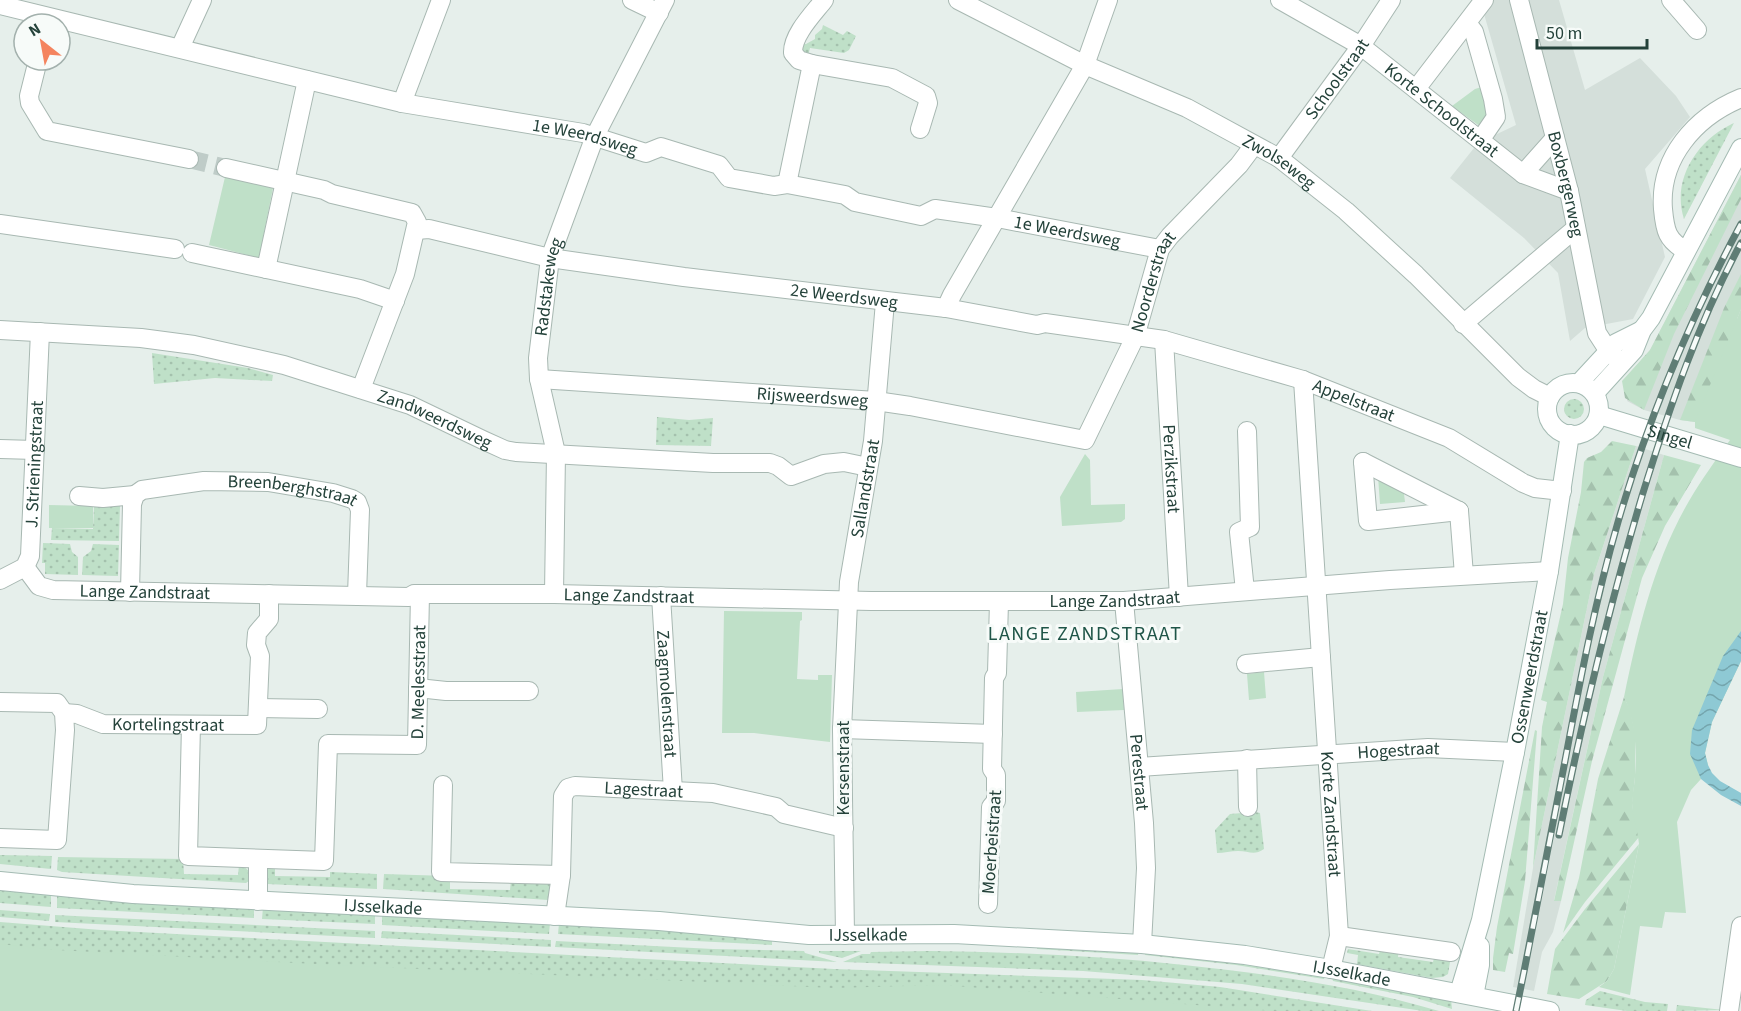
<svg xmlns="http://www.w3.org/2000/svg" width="1741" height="1011" font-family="'Source Sans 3',sans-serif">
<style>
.built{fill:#d4dfda}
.grass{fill:url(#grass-dots)}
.forest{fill:url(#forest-firs)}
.green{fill:#bfe0c8}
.water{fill:url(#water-waves)}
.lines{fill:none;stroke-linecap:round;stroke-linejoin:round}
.street-tunnel{stroke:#bfccc8;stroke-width:18;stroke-dasharray:18 9;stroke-linecap:butt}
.street-casing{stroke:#a8b8b2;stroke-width:20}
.secondary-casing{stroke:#a4bbb3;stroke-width:20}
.street{stroke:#fff;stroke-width:18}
.secondary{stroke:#fff;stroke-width:18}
.rail-casing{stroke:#5f7d75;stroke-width:7}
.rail{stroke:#f7fbf9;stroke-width:4.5;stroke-dasharray:14;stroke-linecap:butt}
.labels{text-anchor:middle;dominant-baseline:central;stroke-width:6;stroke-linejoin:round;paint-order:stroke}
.street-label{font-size:18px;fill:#24423a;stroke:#f7fbf9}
.neighbourhood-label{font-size:20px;letter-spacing:1.5px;fill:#1f5548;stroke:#f7fbf9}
</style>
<defs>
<pattern id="grass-dots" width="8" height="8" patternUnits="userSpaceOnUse" patternTransform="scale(1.5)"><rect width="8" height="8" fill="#bfe0c8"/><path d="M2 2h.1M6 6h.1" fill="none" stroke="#a4c1ad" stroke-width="1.8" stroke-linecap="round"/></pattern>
<pattern id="forest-firs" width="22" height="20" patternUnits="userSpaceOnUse" patternTransform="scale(1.5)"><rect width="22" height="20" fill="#bfe0c8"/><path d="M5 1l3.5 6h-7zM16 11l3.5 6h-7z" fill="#a4c1ad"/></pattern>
<pattern id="water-waves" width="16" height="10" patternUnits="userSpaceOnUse" patternTransform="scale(1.5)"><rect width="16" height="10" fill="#8ec9d4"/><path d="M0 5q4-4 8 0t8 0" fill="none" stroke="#74a5ad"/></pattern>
</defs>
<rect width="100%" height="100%" fill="#e6efeb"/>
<path class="built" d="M1480,0H1559L1585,90L1640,58L1676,96L1690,117L1645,169L1665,257L1633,319L1585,328L1570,341L1558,273L1524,238L1450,178L1478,143L1516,125Z
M1741,175V309L1695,422L1680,420L1644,410L1627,401L1642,359L1650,350Z
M1636,446L1664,455L1603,677L1554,900L1561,901L1553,932L1542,952L1534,991L1513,987L1533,868L1594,574Z"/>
<path class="grass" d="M823,25L843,35L847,31L856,36L849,50L844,53L810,48L808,56L801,49V44H806L815,39V35L822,29Z
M1734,123L1684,219C1671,179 1698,139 1734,123Z
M152,353L248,368L273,375L272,381L215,378L154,384Z
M1564 409a10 10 0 1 1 20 0a10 10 0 1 1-20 0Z
M657,417L689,420L713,418L711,446L656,445Z
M94,506H120L119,541L51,540L52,528L93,529Z
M43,543L70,544L72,552L78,557V575L45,574V563H42Z
M93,544L119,545L118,576L82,575L83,557L91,551Z
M1255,812L1260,813L1264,849C1254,856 1249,851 1238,851C1231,851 1224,853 1217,853L1215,830L1230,814Z
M0,855L52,856L51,869L0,864Z
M58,857L183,859L184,874L238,875L239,865H242L250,872L249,881L246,883L62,872L57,870Z
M275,866V876L330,877V872L377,874V889L267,884L264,872L268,867Z
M384,874L448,876L450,878V889L510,890L511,880L545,881L551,885V898L548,900L383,889Z
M0,888L51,894V907L0,903Z
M57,894L254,907V918L57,908Z
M263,907L375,915V924L262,919Z
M0,910L50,914L49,921L0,917Z
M55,915L375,931V938L55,922Z
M382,916L550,923L549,934L382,925Z
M0,922L101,930L834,969L1142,980L1220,987L1372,1011H0Z
M559,923L707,930L772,941V945L558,934Z
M382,931L551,940V947L381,938Z
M556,941L713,949L804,951L805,953L837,962L555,947Z
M1037,943L1139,950L1138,955L1037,949Z
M1381,946L1399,948L1398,957L1433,962L1435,954L1451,956L1448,974L1443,977L1432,978L1357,964L1358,955L1347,953L1348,949L1379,954Z
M1146,950L1326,975L1324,979L1236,965L1145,955Z
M819,951H861L842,958L819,953Z
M930,951C1015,952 1100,956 1184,965C1270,974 1356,986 1439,1011H1423L1242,984L1083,971L843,962L862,954H870L871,952Z
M1332,978L1451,999L1452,1009L1413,997L1333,981Z
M1600,991L1645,1002L1668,1004L1667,1011H1627L1585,1005L1586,1000Z
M1677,1005L1724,1010L1676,1011Z"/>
<path class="forest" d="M1741,175V199L1674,334L1644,410L1625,398L1622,381L1650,350Z
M1741,274V309L1737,319L1741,322L1695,428V422L1680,420L1724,308Z
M1612,441L1636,446L1594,574L1533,868L1542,727L1547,702L1541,700L1563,604L1568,558L1581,492L1584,462L1587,458L1601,452Z
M1664,455L1701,465L1665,526L1642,578L1592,761L1561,901H1554L1603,677Z
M1624,697L1630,710L1635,733V777L1632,805L1639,837L1585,902L1563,933L1579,878L1598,779Z
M1535,730L1537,731L1525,881L1513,954L1509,953L1505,972L1493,970V958L1497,927Z
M1639,844L1614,969L1607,981L1579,999L1547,994L1555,949L1585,909Z"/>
<path class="green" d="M1485,86L1493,114L1481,127L1452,106L1475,89Z
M225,177L273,188L259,258L209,245Z
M1741,309V661L1712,722L1705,753L1708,765L1701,779L1691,790L1677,822L1686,913L1665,912L1662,928L1640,926L1630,995L1599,987L1607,981L1614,969L1639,844C1638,831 1632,814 1632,803C1632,793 1635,784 1635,775C1637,748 1635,721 1624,697C1638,630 1654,561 1689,501C1701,480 1716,460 1730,440L1695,428V422Z
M1085,454L1090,460L1091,505L1125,504V519L1121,522L1062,526L1060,497Z
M1378,476L1403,486L1405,502L1380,504Z
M49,505L93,506V528H49Z
M724,611L802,612V620L800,621L797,679L818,680V675H832L830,742L754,733H722Z
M1264,672L1266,698L1249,700L1247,674Z
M1123,689L1124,710L1077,712L1076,692Z
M0,944L56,950L334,965L833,988L943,985L1273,1011H0Z"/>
<path class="water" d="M1741,631V661L1712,722L1705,753L1708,765L1712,773L1720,781L1741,793V806L1721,795L1701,779L1690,754L1692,730L1723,656Z"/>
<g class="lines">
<path class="street-tunnel" d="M189,159L226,168"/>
<defs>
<g id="street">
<path d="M632,0L659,13"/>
<path d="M824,0C814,13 792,35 793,53L799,60L812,64L892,78L926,96L928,103L920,129"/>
<path id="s1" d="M958,0L1085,65L1187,108L1279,158L1346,211L1416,275L1518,377L1534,389L1550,397"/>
<path id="s2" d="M1280,0L1361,46L1523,174L1569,191"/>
<path id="s3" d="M1519,0L1569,191L1597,333L1608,350L1618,360"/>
<path d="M1671,0L1697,30"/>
<path id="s4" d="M0,5L402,103L583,133L646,153L661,147L719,165L729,178L774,186L787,184L845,195L855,202L921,216L935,209L997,218L1160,249"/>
<path d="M1467,23L1474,32L1493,99L1496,117L1481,139"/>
<path d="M180,48L202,0"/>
<path d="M38,60L29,96L30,103L47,131L189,159"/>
<path d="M1416,89L1484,0"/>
<path d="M402,103L441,0"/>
<path id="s5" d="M1279,158L1361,46L1391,0"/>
<path d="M226,168L324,190L332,194L412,213L417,222L405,274L361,389"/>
<path d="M1523,174L1555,138"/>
<path d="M787,184L812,64"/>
<path d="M0,224L175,249"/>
<path id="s6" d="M416,230L429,229L550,258L684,277L946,308L1037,325L1045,323L1164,340L1303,380L1449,438L1523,483L1535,488L1562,491"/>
<path d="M1686,251C1667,240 1665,231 1663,209C1659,158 1695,117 1741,98"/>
<path d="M192,253L360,289L395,301"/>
<path d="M266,269L307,80"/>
<path d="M946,308L952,295L1085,65L1108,0"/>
<path d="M1463,324L1576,228"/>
<path id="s7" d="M0,330L141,338L194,345L284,365L410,405L483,440L505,450L516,452L713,463H770L778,466L791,476L824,464L844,462L868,467"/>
<path id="s8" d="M1164,340L1179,597"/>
<path id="s9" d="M539,379L876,401L910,406L1085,440L1135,337L1160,249L1170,236L1239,165L1254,145"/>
<path id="s10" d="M1303,380L1338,920L1339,936L1331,969"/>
<path d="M0,449L35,450"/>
<path d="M1363,462L1368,521L1459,511"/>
<path d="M1363,462L1459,511"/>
<path d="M79,496L103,498L135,495"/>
<path d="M1459,511L1464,575"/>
<path id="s11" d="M25,567L39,586L53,590L409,597L414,594H554L871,601H1124L1390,580L1549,571"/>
<path id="s12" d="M0,580L25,567L30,556L40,332"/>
<path d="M1245,591L1239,532L1250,527L1247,431"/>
<path id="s13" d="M130,592L132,504L135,495L142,490L204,481L268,482L333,493L352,499L357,502L360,510L357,595"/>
<path id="s14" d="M554,594L556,453L539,379L538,358L550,258L595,136L665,0"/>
<path id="s15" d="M661,596L673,791"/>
<path id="s16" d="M1124,601L1144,823L1146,868L1142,944"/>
<path d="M1246,664L1321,657"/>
<path d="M418,688L446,691H529"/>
<path d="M0,702L57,703L64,713L65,730L57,840L0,838"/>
<path d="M258,708L318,709"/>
<path id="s17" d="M64,713L77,714L103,724L257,725L260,656L256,645L257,633L269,619V594"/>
<path id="s18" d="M191,725L188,856L324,861L328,744L417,745L420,594"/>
<path d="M842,729L993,734"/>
<path d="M1247,759L1248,807"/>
<path id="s19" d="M1139,767L1428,748L1515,752"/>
<path d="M443,785L441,872L561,875"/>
<path d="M258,901V860"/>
<path d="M988,904L991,807L996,801V775L992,769L994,678L997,673L999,602"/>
<path id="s20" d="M555,916L561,875L563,796L568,788L575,786L713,793L776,807L784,814L844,828"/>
<path id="s21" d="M845,935L842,729L849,582L873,441L885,302"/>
<path d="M1339,936L1451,952"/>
<path d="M1729,1011L1741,926"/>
</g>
<g id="secondary">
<path d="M1579,383L1616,343L1642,330"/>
<circle cx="1573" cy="409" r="26"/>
<path d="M1595,393L1634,350L1642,330L1651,318L1741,148"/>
<path id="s22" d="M1599,415L1741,458"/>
<path id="s23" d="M0,881L133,894L659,921L809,935L954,934L1142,944L1245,955L1331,969L1550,1011"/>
<path id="s24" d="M1459,993L1481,920L1515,752L1549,571L1570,434"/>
<path d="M1474,996L1480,965V946"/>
</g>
</defs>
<use href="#street" class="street-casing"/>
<use href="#secondary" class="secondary-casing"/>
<use href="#street" class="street"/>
<use href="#secondary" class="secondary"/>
<defs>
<path id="rail" d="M1559,835C1582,721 1609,607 1642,496C1669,409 1698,323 1741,243
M1516,1011C1533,928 1549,845 1565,761C1580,681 1595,601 1618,522C1648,419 1690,319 1741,224"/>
</defs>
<use href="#rail" class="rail-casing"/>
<use href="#rail" class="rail"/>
</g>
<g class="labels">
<g class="street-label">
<text stroke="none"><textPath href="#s5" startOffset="98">Schoolstraat</textPath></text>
<text stroke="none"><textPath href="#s2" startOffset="196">Korte Schoolstraat</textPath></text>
<text stroke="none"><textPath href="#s4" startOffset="600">1e Weerdsweg</textPath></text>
<text stroke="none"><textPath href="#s1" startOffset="360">Zwolseweg</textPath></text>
<text stroke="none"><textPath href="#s3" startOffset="190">Boxbergerweg</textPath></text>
<text stroke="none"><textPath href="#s4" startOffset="1104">1e Weerdsweg</textPath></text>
<text stroke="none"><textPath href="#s9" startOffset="723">Noorderstraat</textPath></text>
<text stroke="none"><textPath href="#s14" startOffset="310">Radstakeweg</textPath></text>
<text stroke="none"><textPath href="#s6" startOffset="434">2e Weerdsweg</textPath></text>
<text stroke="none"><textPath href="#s9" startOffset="274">Rijsweerdsweg</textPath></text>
<text stroke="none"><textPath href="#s6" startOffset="957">Appelstraat</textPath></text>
<text stroke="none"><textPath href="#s7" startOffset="447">Zandweerdsweg</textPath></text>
<text stroke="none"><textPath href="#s22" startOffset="74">Singel</textPath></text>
<text stroke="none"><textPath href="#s12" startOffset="132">J. Strieningstraat</textPath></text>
<text stroke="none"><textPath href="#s8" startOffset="129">Perzikstraat</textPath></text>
<text stroke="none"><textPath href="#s21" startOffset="448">Sallandstraat</textPath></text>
<text stroke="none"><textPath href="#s13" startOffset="258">Breenberghstraat</textPath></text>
<text stroke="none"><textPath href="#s11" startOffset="130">Lange Zandstraat</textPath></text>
<text stroke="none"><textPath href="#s11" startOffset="615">Lange Zandstraat</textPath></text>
<text stroke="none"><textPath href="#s11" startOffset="1101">Lange Zandstraat</textPath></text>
<text stroke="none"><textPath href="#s24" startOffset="324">Ossenweerdstraat</textPath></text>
<text stroke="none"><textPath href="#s18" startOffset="536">D. Meelesstraat</textPath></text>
<text stroke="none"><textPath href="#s15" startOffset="98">Zaagmolenstraat</textPath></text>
<text stroke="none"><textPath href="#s17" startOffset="106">Kortelingstraat</textPath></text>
<text stroke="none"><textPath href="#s19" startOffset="260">Hogestraat</textPath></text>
<text transform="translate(843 768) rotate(-90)">Kersenstraat</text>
<text stroke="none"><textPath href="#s16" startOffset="172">Perestraat</textPath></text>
<text stroke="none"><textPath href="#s20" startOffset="206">Lagestraat</textPath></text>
<text stroke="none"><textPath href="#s10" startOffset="435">Korte Zandstraat</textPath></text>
<text transform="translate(992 842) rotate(-86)">Moerbeistraat</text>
<text stroke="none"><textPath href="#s23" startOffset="384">IJsselkade</textPath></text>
<text stroke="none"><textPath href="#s23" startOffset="870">IJsselkade</textPath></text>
<text stroke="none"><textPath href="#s23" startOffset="1356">IJsselkade</textPath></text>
</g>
<g class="neighbourhood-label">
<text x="1085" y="634">LANGE ZANDSTRAAT</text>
</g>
</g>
<g transform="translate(42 42) rotate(329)"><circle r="28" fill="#f7fbf9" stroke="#a3b1ad" stroke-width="1.5"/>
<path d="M0-4.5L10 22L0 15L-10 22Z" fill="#f4845f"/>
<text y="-9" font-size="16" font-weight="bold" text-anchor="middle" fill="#24423a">N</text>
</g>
<path d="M1537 39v9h110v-9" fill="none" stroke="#24423a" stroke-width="3"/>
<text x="1546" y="39" font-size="18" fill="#24423a" stroke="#f7fbf9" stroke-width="4.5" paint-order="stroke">50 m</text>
</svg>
